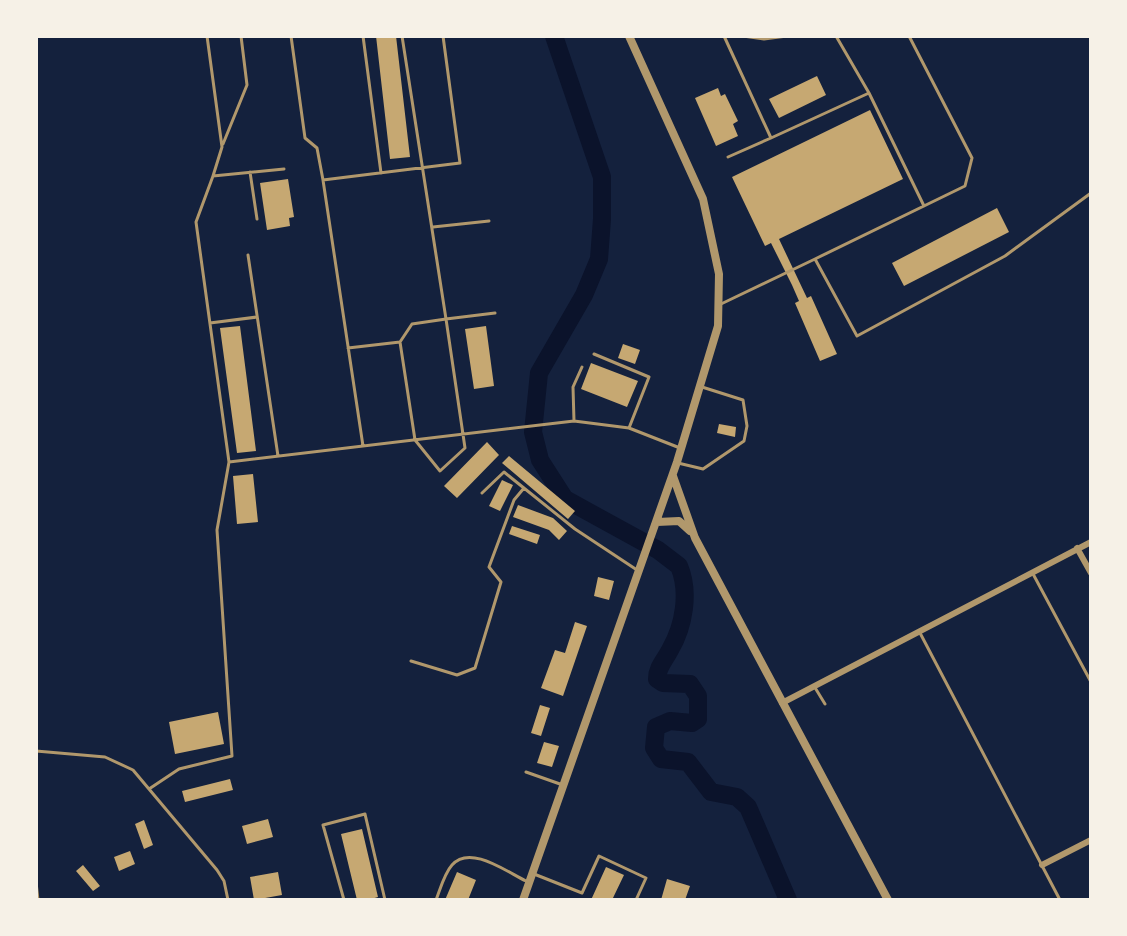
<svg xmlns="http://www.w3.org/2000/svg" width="1127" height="936" font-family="Rubik,sans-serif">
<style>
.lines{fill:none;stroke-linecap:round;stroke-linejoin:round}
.river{stroke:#0b132b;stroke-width:18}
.building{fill:#c6a872}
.service{stroke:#b1986c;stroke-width:3}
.minor{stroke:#b1986c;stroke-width:6}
.tertiary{stroke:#b1986c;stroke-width:8}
</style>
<rect width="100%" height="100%" fill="#14213d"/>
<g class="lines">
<path class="river" d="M554,36L602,177V219L599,259L584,295L539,373L533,432L540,460L565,499L658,550L679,566C690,592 684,626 670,650C665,660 657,667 657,679L663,683L690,684L698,696V719L692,723L670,721L656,727L654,748L661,759L688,762L711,792L737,797L748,807L788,900"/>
</g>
<path class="building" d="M376,36H396L410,157L390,159Z
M817,76L826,95L779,118L769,99Z
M718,88L721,96L725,94L738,121L733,124L738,136L716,146L695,98Z
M870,110L903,179L779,239L807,298L811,296L837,354L820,361L795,303L799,301L792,285L771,243L765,246L732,177Z
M288,179L294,217L289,218L290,226L267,230L260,183Z
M997,208L1009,232L904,286L892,263Z
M240,326L256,451L237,453L220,328Z
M486,326L494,386L474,389L465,329Z
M623,344L640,350L635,364L618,358Z
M591,363L638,381L627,407L581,389Z
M719,424L736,427L735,437L717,433Z
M487,442L499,455L457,498L444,486Z
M509,456L575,511L568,519L502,463Z
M253,474L258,522L237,524L233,476Z
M502,480L513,485L500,511L489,506Z
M518,505L553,518L567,531L559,540L549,530L513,517Z
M512,526L540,535L537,544L509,534Z
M598,577L614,581L609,600L594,596Z
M575,622L587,626L563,696L541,688L555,650L565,653Z
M540,705L550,708L541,736L531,733Z
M218,712L224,744L175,754L169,722Z
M544,742L559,746L552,767L537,763Z
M230,779L233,790L185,802L182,791Z
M268,819L273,837L247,844L242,826Z
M144,820L153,845L144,849L135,824Z
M362,829L378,897L368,900H357L341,834Z
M130,851L135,864L119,871L114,857Z
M83,865L100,886L93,891L76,871Z
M606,867L624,875L612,900H591Z
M278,872L282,895L254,900L250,877Z
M457,872L476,880L468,900H445Z
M667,879L690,886L685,900H661Z"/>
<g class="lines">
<path class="service" d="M207,36L222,147L213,176
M291,36L305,138L317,148L323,180
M363,36L381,173
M402,36L446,319L495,313
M724,36L771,138L869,93
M743,36L764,39L787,36
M836,36L869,93L924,206
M909,36L972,158L965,186L815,259L857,336L1005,256L1091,193
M223,144L247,85L241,36
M728,157L771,138
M250,172L257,219
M433,227L489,221
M248,255L278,456
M721,304L815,259
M446,319L465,448L440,471L415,440L400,342L412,324Z
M210,323L257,317
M348,348L400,342
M594,354L649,377L629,428
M574,421L573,387L582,367
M363,446L323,180L460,163L443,36
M229,462L196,222L213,176L284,169
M678,463L703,469L744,441L747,426L743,400L702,387
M482,493L504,472L575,529L637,570
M1032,572L1091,682
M919,631L1060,900
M411,661L457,675L475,668L501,582L489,567L514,500L524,488
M814,686L825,704
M36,751L105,757L133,770L217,870L224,881L228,900
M526,772L560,784
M149,789L179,769L232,756L217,530L229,462L574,421L629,428L680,448
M534,874L582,893L599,856L646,878L636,900
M36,882L38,900
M344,900L323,825L365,814L385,900
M436,900C440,890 444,874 452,865C470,844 507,872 526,881"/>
<path class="minor" d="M1077,548L1091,573
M782,703L1091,542
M1042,865L1091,840"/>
<path class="tertiary" d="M673,476L695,538L888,900
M657,522L679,521L690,531
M523,900L677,462L718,326L719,274L703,199L629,36"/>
</g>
<rect width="1127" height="936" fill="none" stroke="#f6f1e7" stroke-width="76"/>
</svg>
